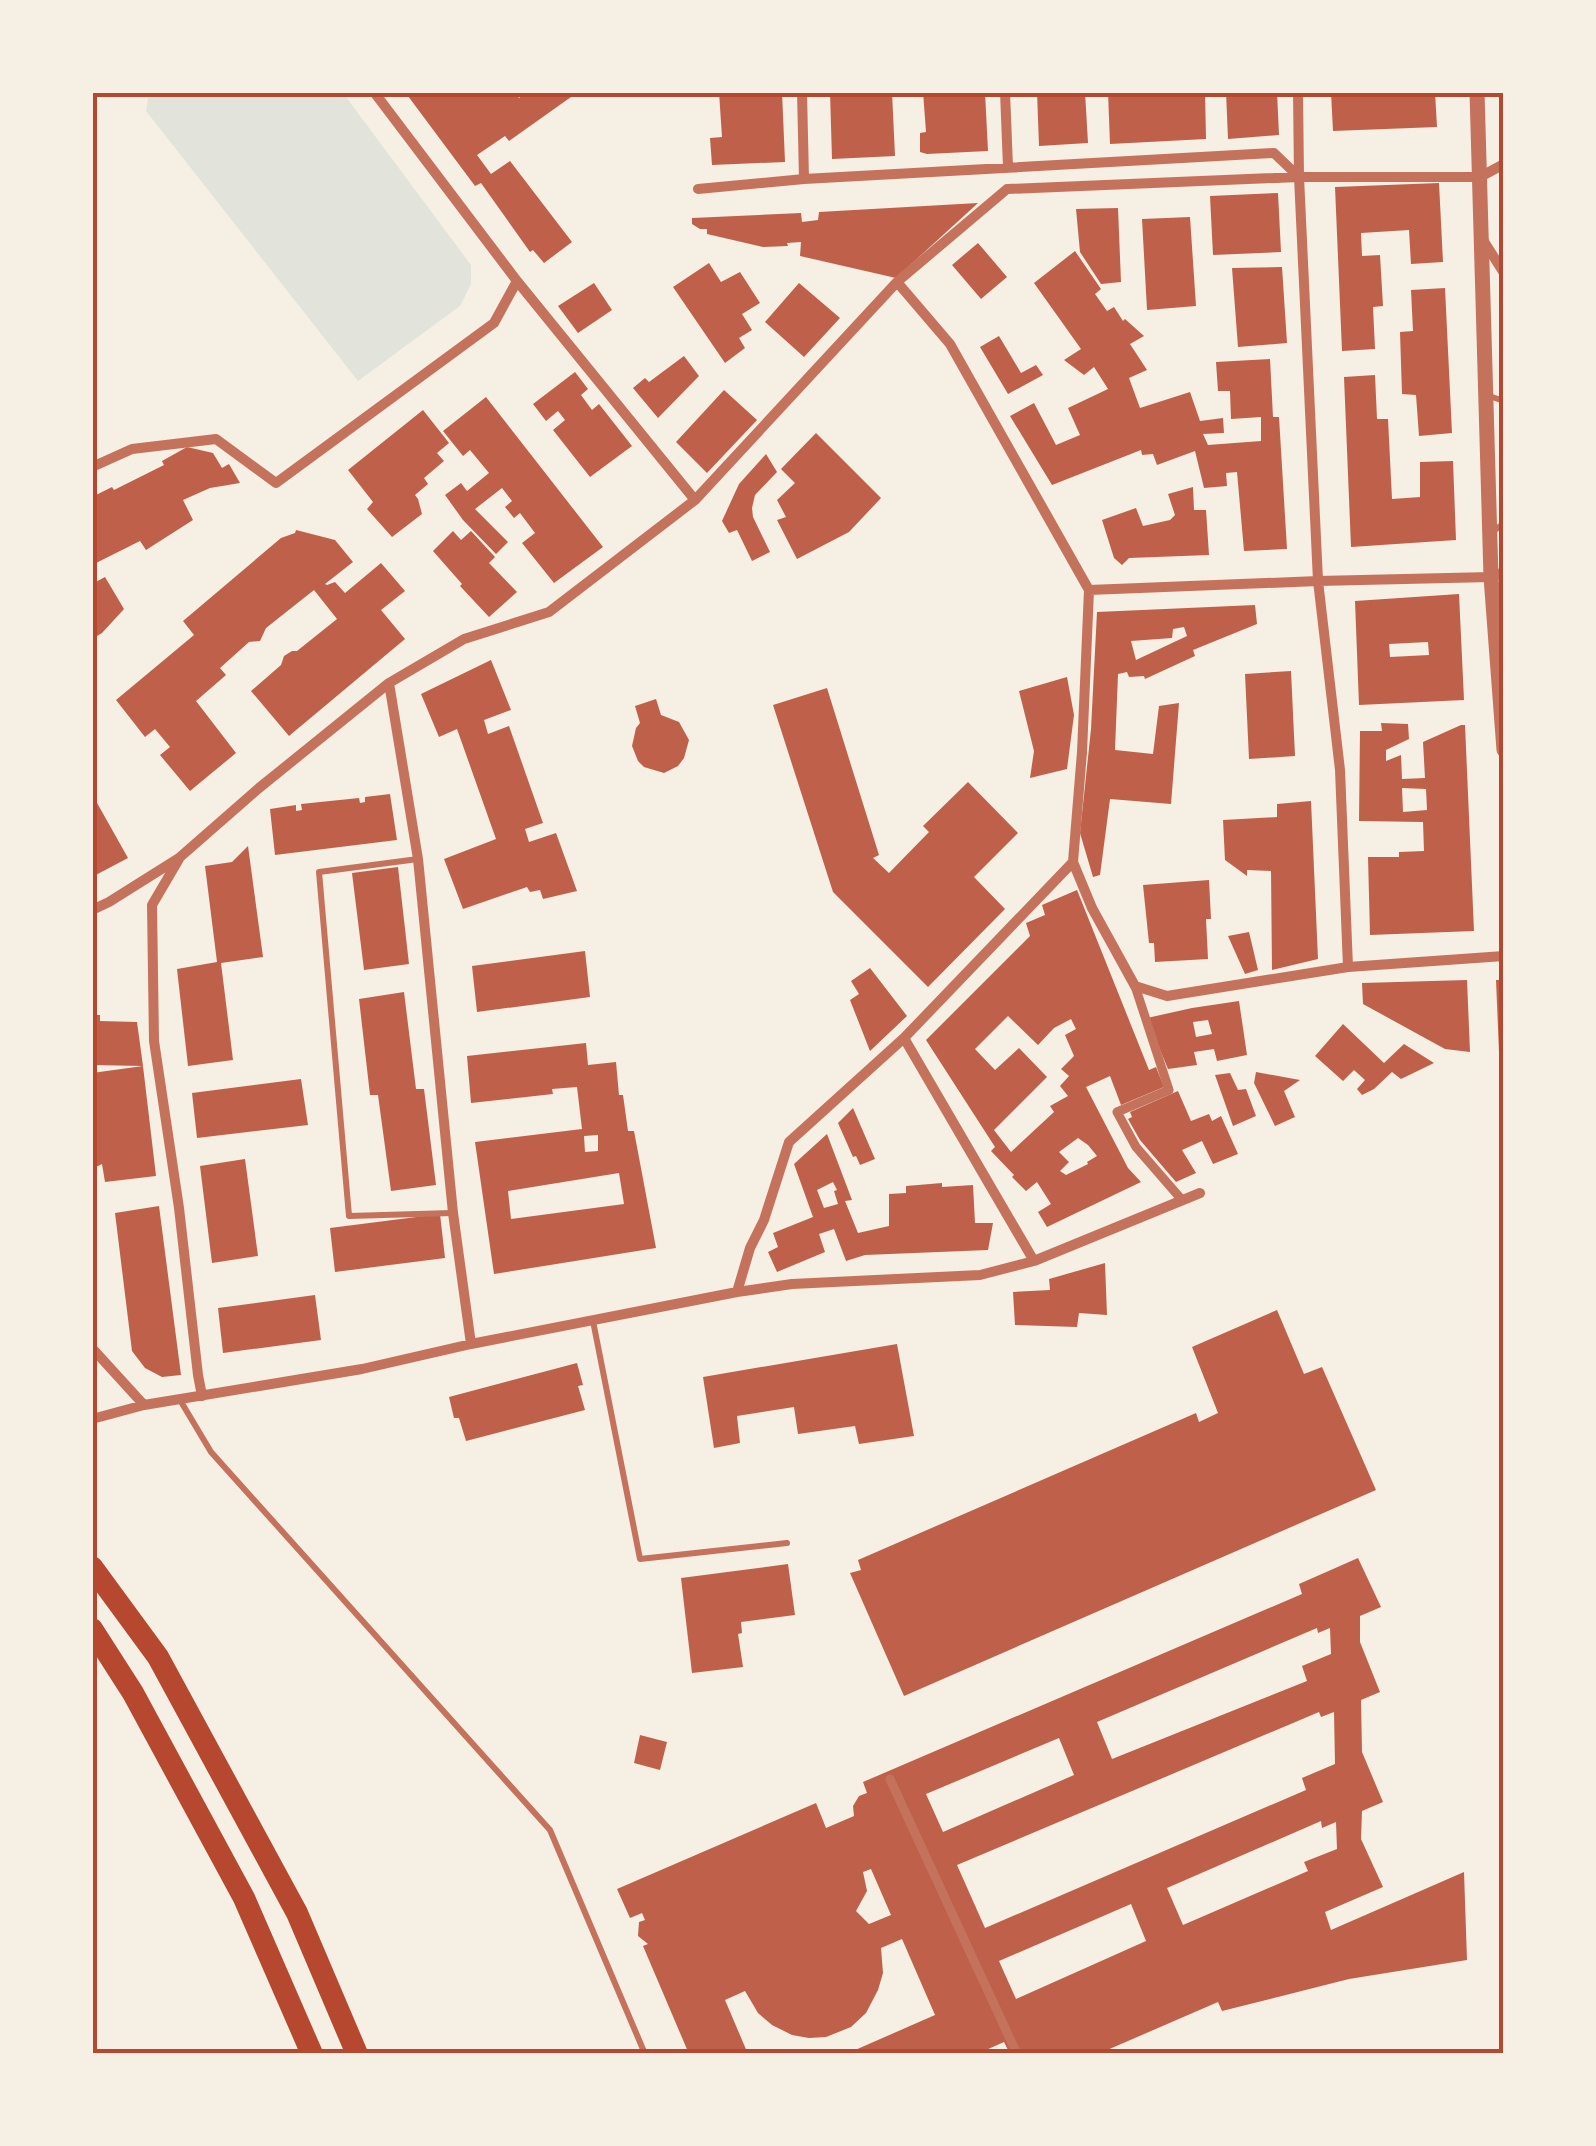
<svg xmlns="http://www.w3.org/2000/svg" width="1596" height="2146" font-family="'Crimson Pro',serif">
<style>
.green{fill:#e2e4dc}
.building{fill:#bf614a;fill-rule:evenodd}
.lines{fill:none;stroke-linecap:round;stroke-linejoin:round}
.service{stroke:#c5725c;stroke-width:6}
.pedestrian{stroke:#c5725c;stroke-width:9}
.minor{stroke:#c5725c;stroke-width:10}
.tertiary{stroke:#c5725c;stroke-width:15}
.motorway{stroke:#b5482f;stroke-width:22}
.neatline{fill:none;stroke:#b5482f;stroke-width:4}
</style>
<rect width="100%" height="100%" fill="#f6efe4"/>
<path class="green" d="M149,93H343L471,265V284L460,306L358,381L146,111Z"/>
<path class="building" d="M405,92H515L519,98L527,92H578L509,141L505,136L477,155L491,174L510,161L572,242L544,263L533,250L530,252L481,183L475,186Z
M719,92H782L785,162L712,165L710,138L722,137Z
M830,92H892L895,156L832,159Z
M923,92H985L988,151L927,154L920,152V133L926,132Z
M1037,92H1085L1088,143L1039,146Z
M1108,92H1205L1206,139L1110,144Z
M1226,92H1277L1279,135L1228,139Z
M1331,92H1435L1437,127L1333,131Z
M1439,183L1443,262L1411,264L1409,230L1361,233L1362,256L1380,255L1383,306L1373,307L1375,349L1342,351L1335,187Z
M1278,193L1281,252L1213,255L1210,196Z
M978,203L896,278L800,256L801,242L787,243L788,246L763,247L707,234V229H700L692,224V218L801,213L802,222L818,220L819,212Z
M1118,208L1121,282L1101,284L1080,252L1076,209Z
M1190,217L1196,306L1147,310L1142,219Z
M978,243L1007,277L981,299L952,265Z
M1075,251L1101,289L1095,294L1107,311L1114,307L1123,321L1125,319L1144,336L1130,344L1147,370L1129,378L1140,408L1190,392L1200,421L1223,418L1224,433L1203,434L1208,445L1261,441V417L1231,419L1230,391H1218L1216,362L1270,359L1273,417H1279L1287,549L1244,551L1237,472L1226,473L1227,486L1204,488L1195,451L1157,465L1153,454L1142,455L1141,450L1052,485L1010,416L1034,403L1056,445L1080,435L1068,408L1108,389L1094,367L1084,375L1064,360L1081,349L1034,283Z
M709,263L721,282L740,272L760,303L742,314L752,330L739,338L745,348L725,363L673,287Z
M1282,267L1287,343L1238,347L1232,268Z
M594,283L612,310L578,333L558,306Z
M799,283L840,318L804,357L765,322Z
M1445,288L1452,433L1419,436L1416,395L1402,394L1400,332L1413,331L1411,290Z
M999,336L1021,373L1036,365L1043,375L1008,394L980,347Z
M684,356L699,376L658,418L633,388L645,378L649,382Z
M575,372L588,389L581,395L592,410L599,404L632,446L590,477L553,430L565,420L558,411L546,421L533,404Z
M1375,375L1377,419H1388L1392,499L1420,497V462L1453,461L1456,540L1351,547L1344,377Z
M724,390L757,420L707,473L676,442Z
M486,397L603,547L554,583L522,543L535,533L520,513L514,518L505,507L512,501L502,488L475,509L508,542L496,554L463,520L445,495L461,483L467,491L489,473L470,450L463,456L443,431Z
M423,410L449,443L437,453L444,461L424,478L428,484L415,495L418,499L422,514L392,537L367,509L373,502L348,470Z
M816,433L881,498L849,532L797,559L777,520L786,517L777,500L795,483L781,469Z
M187,447L213,453L222,468L229,464L240,483L210,488L183,500L193,520L146,550L140,541L92,565V497L112,487L114,490L164,465L162,461Z
M766,454L777,472L755,495L752,508L753,517L770,552L752,561L737,530L729,533L722,521L739,484Z
M1193,487L1194,510H1206L1209,555L1129,558L1122,565L1114,558L1102,520L1136,508L1143,526L1170,520L1175,515L1168,494Z
M296,530L335,540L353,562L325,584L327,585L335,582L345,593L381,563L405,591L381,610L405,639L289,736L251,691L281,665L284,656L292,651H297L337,619L314,590L266,628L260,641L249,642L220,668L226,675L196,701L236,753L190,791L160,755L170,747L155,729L145,737L116,700L194,635L183,621L281,538L295,533Z
M453,531L461,540L471,531L495,557L489,563L517,592L489,617L460,586L462,584L433,551Z
M105,577L124,609L102,633L92,639V584Z
M1459,594L1464,700L1359,705L1355,601ZM1428,642L1429,655L1390,657L1389,644Z
M1255,605L1257,624L1193,650L1195,656L1145,679L1144,676L1129,677L1127,672L1118,674L1115,750L1153,754L1159,706L1179,703L1171,804L1110,799L1100,875L1093,877L1080,833L1091,729L1097,612ZM1184,627L1187,636L1136,660L1131,641L1172,638L1173,629Z
M491,660L511,710L484,720L488,734L509,726L543,823L525,829L529,842L556,833L577,891L543,899L540,890L530,892L527,887L463,909L444,859L496,839L457,729L439,737L421,694Z
M1291,671L1295,756L1249,759L1245,674Z
M1067,677L1074,715L1067,769L1030,778L1034,751L1019,691Z
M827,688L879,855L873,858L889,873L929,832L923,826L968,782L1018,833L974,877L1005,909L928,987L833,892L773,705Z
M656,699L661,715L679,722L689,740L684,758L678,766L664,773L644,767L638,761L632,746L636,728L640,723L635,706Z
M1381,723L1408,724L1409,739L1386,750V761L1401,755L1402,779L1425,778L1423,742L1461,725H1465L1474,931L1370,935L1368,857H1399V852L1424,851L1423,822L1359,821L1360,731H1382ZM1402,788L1426,789L1427,810L1403,812Z
M92,794L128,858L92,877Z
M390,794L397,840L275,855L270,809L296,805V811L302,810L301,804L359,798L360,803L365,802V797Z
M1311,801L1318,959L1272,970L1271,871L1247,870V876L1225,860L1223,820L1277,817V804Z
M248,846L263,957L221,963L233,1060L188,1066L177,969L217,962L205,866L232,862Z
M398,867L409,964L364,970L352,873Z
M1209,880L1211,919H1206L1208,959L1155,962L1154,943H1149L1143,885Z
M1077,890L1149,1070L1156,1067L1164,1087L1121,1105L1110,1076L1086,1087L1128,1168L1141,1182L1047,1227L1038,1212L1051,1204L1037,1182L1026,1191L1012,1177L1014,1175L991,1151L995,1147L926,1040L1030,936L1026,923L1045,915L1042,905ZM1008,1016L1038,1045L1054,1028L1071,1019L1076,1029L1065,1035L1074,1056L1061,1069L1069,1076L1060,1086L1068,1096L1050,1106L1054,1112L1011,1152L994,1130L1047,1077L1019,1048L995,1070L975,1049ZM1078,1138L1088,1145L1097,1156L1087,1162L1088,1164L1066,1175L1060,1171L1069,1162L1059,1152Z
M1249,932L1258,970L1245,974L1228,936Z
M585,951L590,997L477,1012L472,966Z
M870,968L907,1016L870,1051L850,1000L859,994L851,981Z
M1467,980L1470,1052L1445,1049L1363,1004L1362,983Z
M1496,980H1504V1054L1499,1052Z
M404,992L416,1089H424L436,1185L391,1191L378,1095H370L359,999Z
M1239,1001L1247,1055L1217,1061L1214,1049L1194,1052L1197,1065L1168,1069L1147,1018L1192,1008ZM1208,1020L1212,1034L1196,1037L1193,1022Z
M92,1015H100V1021L137,1022L143,1066L92,1065Z
M1343,1024L1384,1063L1404,1044L1434,1063L1401,1079L1392,1072L1374,1089L1362,1095L1357,1089L1365,1080L1354,1070L1343,1081L1315,1056Z
M586,1043L588,1065L616,1062L619,1095H623L628,1131H634L656,1248L494,1274L475,1142L582,1129L577,1087L552,1089L553,1094L471,1103L467,1056ZM598,1135V1151L585,1152L584,1136ZM619,1173L624,1204L511,1219L508,1191Z
M143,1066L156,1176L105,1182L102,1164L92,1169V1112L95,1110L92,1073Z
M1256,1072L1300,1080L1284,1091L1295,1117L1275,1126L1254,1083Z
M1230,1073L1238,1090L1246,1089L1256,1116L1233,1126L1215,1075Z
M301,1079L308,1125L197,1138L192,1093Z
M1178,1091L1191,1121L1209,1114L1212,1121L1221,1116L1238,1154L1213,1164L1202,1141L1182,1150L1196,1173L1176,1182L1140,1140L1128,1119L1132,1117L1130,1112Z
M853,1108L875,1159L860,1165L856,1156L853,1157L838,1123Z
M827,1134L852,1200L845,1201L858,1233L889,1226V1194L906,1193V1186L942,1183V1187L973,1185L975,1223H993L988,1250L865,1255L846,1261L834,1229L819,1234L825,1252L777,1272L768,1252L778,1247L773,1233L813,1217L794,1164ZM833,1182L837,1190L834,1191L838,1204L824,1208L817,1190Z
M245,1159L258,1256L212,1263L200,1166Z
M159,1206L181,1375L162,1377L145,1368L132,1351L115,1213Z
M440,1214L445,1258L335,1272L330,1228Z
M1105,1263L1107,1315L1079,1313L1077,1327L1015,1325L1013,1292L1050,1290L1049,1279Z
M315,1295L321,1340L223,1353L218,1308Z
M1277,1310L1304,1374L1322,1367L1376,1490L904,1696L850,1573L861,1570L858,1560L1196,1413L1199,1422L1218,1413L1192,1347Z
M897,1344L914,1436L859,1444L855,1426L798,1434L794,1407L737,1416L740,1443L714,1448L703,1377Z
M577,1363L583,1385L578,1386L585,1410L466,1441L459,1418H454L449,1397Z
M1358,1558L1381,1607L1360,1616V1642L1380,1692L1361,1700L1362,1752L1383,1802L1362,1811L1361,1839L1383,1887L1325,1912L1331,1930L1464,1872L1467,1960L1349,1979L1222,2011L1218,2002L1098,2054H1010L1004,2042L977,2054H846L935,2015L902,1939L881,1948L883,1973L878,1990L866,2013L851,2027L826,2037L809,2038L792,2035L772,2025L758,2013L745,1991L725,2000L748,2054H689L643,1946L648,1944L638,1936L639,1922L645,1920L642,1913L630,1918L617,1889L816,1803L826,1828L854,1816L853,1806L859,1796L867,1793L863,1782L1302,1594L1299,1584ZM1317,1628L1318,1633L1330,1628L1331,1654L1302,1666L1307,1681L1112,1759L1097,1722ZM1319,1712L1321,1717L1334,1712L1335,1764L1302,1778L1306,1790L985,1928L957,1865ZM1059,1738L1074,1775L943,1832L926,1794ZM1321,1821L1322,1828L1336,1822L1337,1849L1304,1862L1308,1871L1183,1925L1167,1888ZM871,1869L891,1915L869,1924L856,1911L867,1891L863,1872ZM1131,1904L1146,1941L1016,1999L999,1961Z
M788,1564L795,1615L741,1622L742,1633L738,1634L743,1667L692,1673L681,1578Z
M640,1735L667,1742L660,1770L634,1763Z"/>
<g class="lines">
<path class="service" d="M1486,395L1504,401
M1490,534L1504,523
M418,859L319,872L349,1216L452,1213
M593,1321L640,1559L787,1543
M180,1400L211,1452L550,1830L645,2054"/>
<path class="pedestrian" d="M1135,986L1169,1090L1117,1112L1136,1147L1182,1200
M890,1779L1017,2054"/>
<path class="minor" d="M374,92L517,281L695,500
M802,92L804,179
M1005,92L1008,167
M1298,92L1299,177L1318,581L1340,770L1348,967
M698,189L804,179L1274,153L1299,177H1480L1504,164
M1483,240L1504,273
M897,282L950,344L1089,590L1082,752L1073,862L1092,908L1135,986L1167,996L1348,967L1504,956
M92,467L132,449L216,439L276,483L494,323L517,281
M1089,590L1318,581L1491,577L1504,572
M389,683L418,859L453,1213L471,1344
M179,859L152,905L154,1041L179,1208L198,1375L202,1396
M92,910L109,902L179,858L259,788L389,683L464,639L549,612L695,500L897,282L1007,189L1299,177
M904,1038L1034,1261
M737,1292L750,1248L764,1220L789,1142L904,1038L1073,862
M92,1348L144,1405
M92,1419L144,1405L362,1369L471,1344L737,1292L792,1284L980,1275L1034,1261L1200,1193"/>
<path class="tertiary" d="M1477,92L1491,577L1504,750"/>
<path class="motorway" d="M92,1567L158,1657L297,1913L357,2054
M92,1629L133,1693L244,1898L312,2054"/>
</g>
<rect width="1596" height="2146" fill="none" stroke="#f6efe4" stroke-width="190"/>
<rect x="95" y="95" width="1406" height="1956" class="neatline"/>
</svg>
